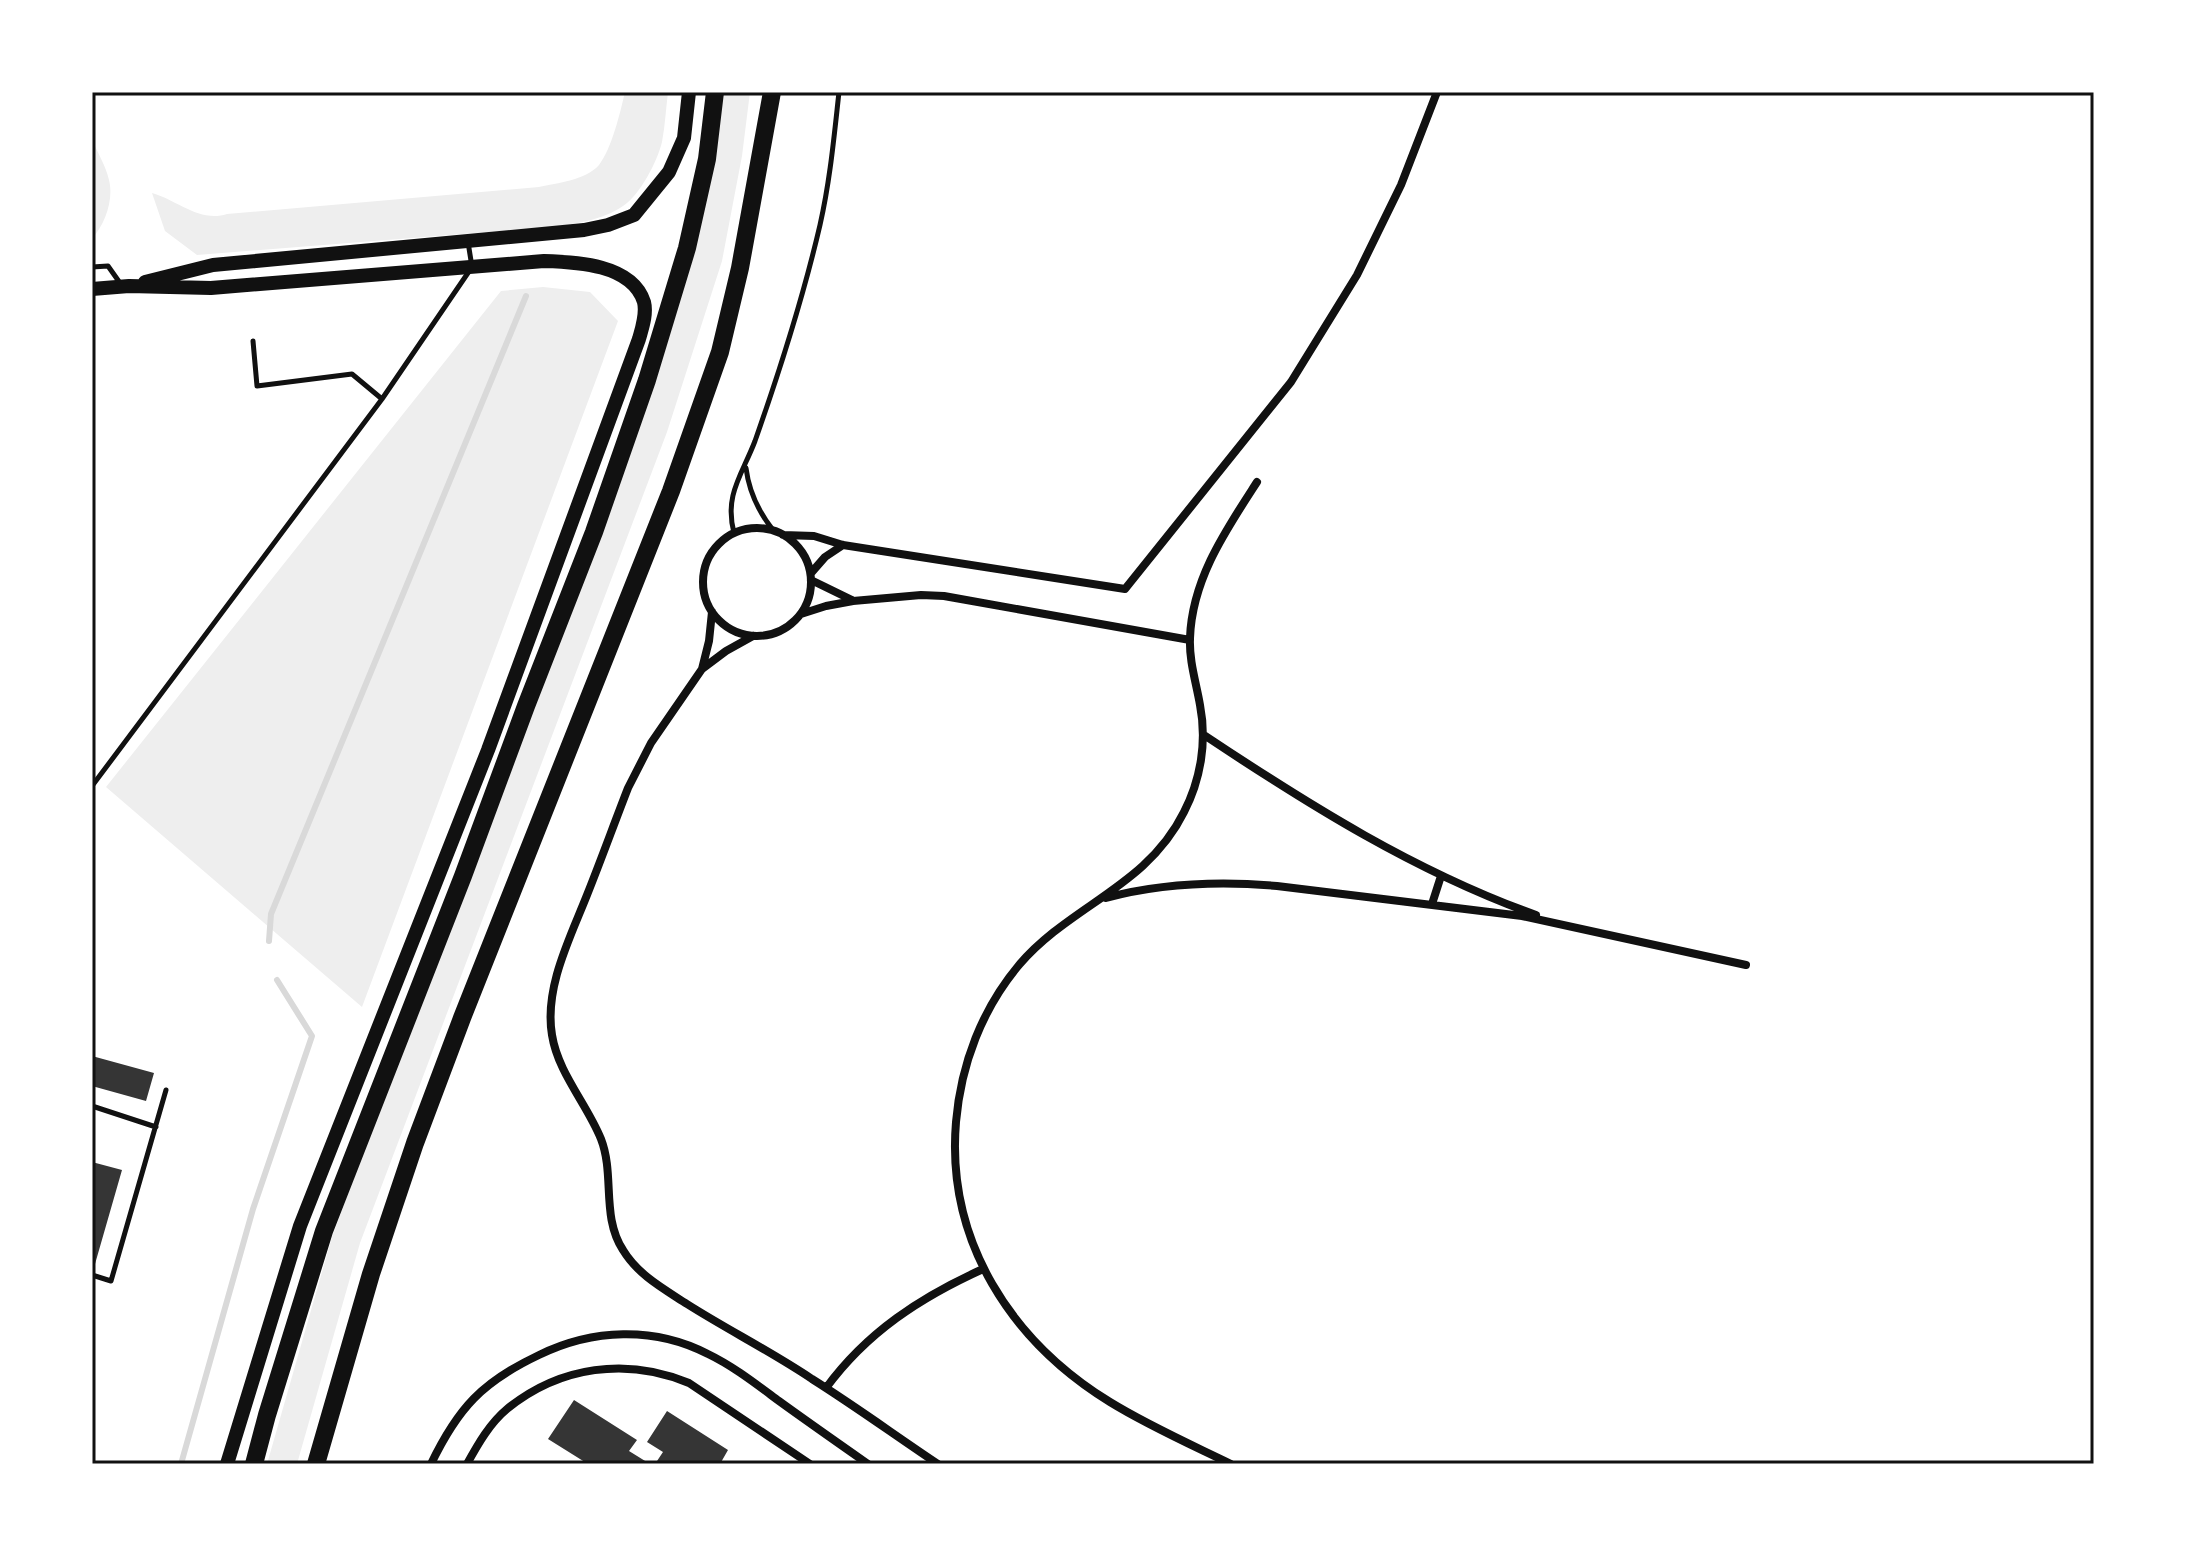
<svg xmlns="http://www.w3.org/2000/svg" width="2186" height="1556" font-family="'Roboto Serif',serif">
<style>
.green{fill:#eee}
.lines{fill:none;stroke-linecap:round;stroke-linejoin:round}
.stream{stroke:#d9d9d9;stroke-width:6}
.building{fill:#353535}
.service{stroke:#111;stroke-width:5}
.minor{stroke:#111;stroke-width:8}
.tertiary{stroke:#111;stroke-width:14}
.trunk{stroke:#111;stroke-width:18}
.neatline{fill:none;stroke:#111;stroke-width:3}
</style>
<rect width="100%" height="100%" fill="#fff"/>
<path class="green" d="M625,92H668C666,108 665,126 662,142C657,162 640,195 623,206C603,220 574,224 551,227L197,255L165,231L152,193C177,200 200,223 227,214L539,187C557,183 586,180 599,165C612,148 620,113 625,92Z
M721,92H750L742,156L722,261L667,432L360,1243L297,1464H267L332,1237L636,421Z
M92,139C97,152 106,166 109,180C114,200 105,224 92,239Z
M543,287L590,292L618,321L362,1007L106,787L501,291Z"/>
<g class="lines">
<path class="stream" d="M269,941L271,914L526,296
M181,1464L253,1209L312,1036L277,980"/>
</g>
<path class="building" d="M92,1056L154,1073L146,1101L92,1086Z
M92,1162L122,1170L95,1264L92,1263Z
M574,1400L637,1440L629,1451L650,1464H588L548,1439Z
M667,1411L728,1450L720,1464H655L663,1452L647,1442Z"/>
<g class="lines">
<path class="service" d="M92,267L108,266L120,283
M253,341L257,386L352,374L382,399
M746,468C749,492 758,511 773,530
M734,533C724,495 742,475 755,441C780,370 803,298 820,225C830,181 834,137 839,92
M92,786L382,399L472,267L468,242
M92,1106L156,1127
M92,1275L111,1281L166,1090"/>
<path class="minor" d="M703 582a54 54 0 1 1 108 0a54 54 0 1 1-108 0Z
M783,535L814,536L843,545L1125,589L1291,382L1357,275L1401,185L1437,92
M811,573L825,557L843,545
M811,580L852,600
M801,614L826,606L853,601L921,595L944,596L1190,640
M753,636L726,651L702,669L651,743L628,788C614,824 601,860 587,895C570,938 544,988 552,1035C558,1073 587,1104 601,1139C615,1175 601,1216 623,1250C638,1275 664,1289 687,1304C728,1330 772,1352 812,1379C855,1406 896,1436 938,1464
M702,669L709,641L712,612
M1204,735C1309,805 1416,872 1536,915
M1106,898C1162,883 1219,881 1277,886L1522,916L1746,965
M1432,904L1441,876
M826,1388C867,1332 921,1297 983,1269
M431,1464C458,1408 482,1382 539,1355C592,1329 654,1326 708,1354C733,1366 756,1384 779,1401C808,1422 838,1443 868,1464
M467,1464C478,1444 490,1423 507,1409C560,1366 627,1357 689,1383L810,1464
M1231,1464C1190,1444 1149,1426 1110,1402C1011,1341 946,1241 956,1122C961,1064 982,1009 1019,965C1070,905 1147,887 1184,812C1201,779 1207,741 1200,705C1196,682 1189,661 1190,638C1192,579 1226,530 1257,482"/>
<path class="tertiary" d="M145,282L213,265L584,230L608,225L634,215L669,172L684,138L689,92
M92,289L129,286L211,288L544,261C576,262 632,264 644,302C647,314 642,328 639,339L488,750L300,1226L227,1464"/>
<path class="trunk" d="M254,1464L267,1415L324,1231L463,876L526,706L594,532L647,380L687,248L707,159L715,92
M316,1464L371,1274L415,1143L462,1018L671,491L720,352L740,268L772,92"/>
</g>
<rect width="2186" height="1556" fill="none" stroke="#ffffff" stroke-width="188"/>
<rect x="94" y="94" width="1998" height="1368" class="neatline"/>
</svg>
